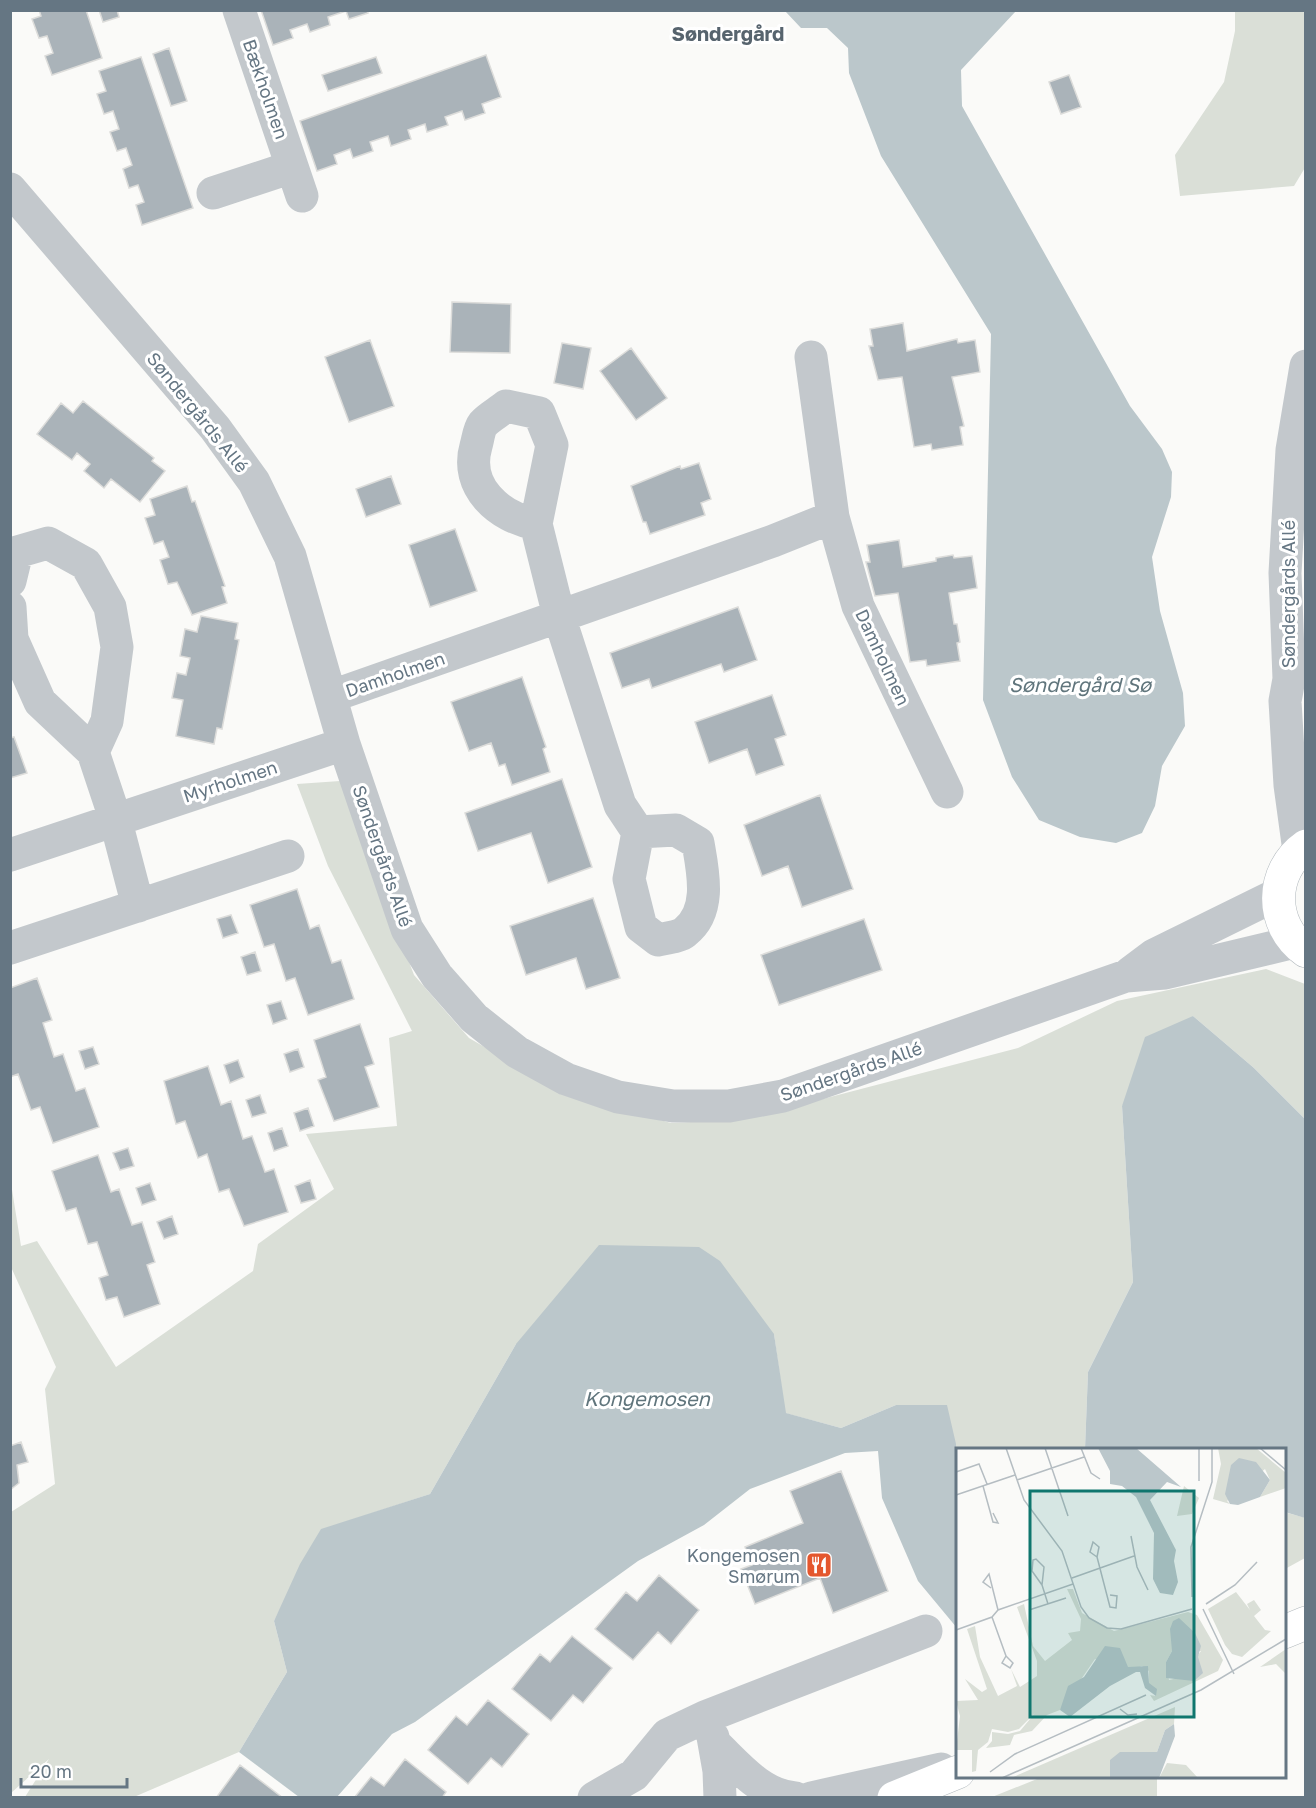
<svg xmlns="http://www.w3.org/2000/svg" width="1316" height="1808" font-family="'Golos Text',sans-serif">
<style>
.green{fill:#dadfd7}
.water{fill:#bbc7cb}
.building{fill:#aab3b9;stroke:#dcdcda;stroke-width:1.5}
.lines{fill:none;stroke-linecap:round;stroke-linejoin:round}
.secondary-casing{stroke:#b3babf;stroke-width:34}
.street{stroke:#c3c8cc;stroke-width:33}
.secondary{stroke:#fff;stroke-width:33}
.labels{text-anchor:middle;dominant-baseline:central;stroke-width:6;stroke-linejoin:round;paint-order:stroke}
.street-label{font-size:18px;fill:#657683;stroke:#fff}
.poi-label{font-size:18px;fill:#657683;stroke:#fff;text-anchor:end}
.neighbourhood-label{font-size:20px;font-weight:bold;fill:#57646e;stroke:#fff}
.water-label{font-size:20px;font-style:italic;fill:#60757c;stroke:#fff}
.inset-road{fill:none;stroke:#b5bdc2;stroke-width:1.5}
.view{fill:#0f766e;fill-opacity:0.15;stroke:#0f766e;stroke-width:3}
.inset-edge{fill:none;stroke:#657683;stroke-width:3}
</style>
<rect width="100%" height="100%" fill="#fafaf8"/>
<path class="green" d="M1302,11L1306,14V166L1294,186L1180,196L1175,155L1224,82L1235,31V11Z
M340,781L414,975L469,1038L566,1094L671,1123L731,1120L792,1107L1018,1048L1117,1001L1266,969L1305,984V1119L1254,1068L1193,1016L1122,1106L1133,1282L1088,1372L1085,1449L958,1450L957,1544L896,1405L841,1428L785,1413L774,1334L516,1344L430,1494L321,1530L274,1621L287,1672L239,1752L134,1797H25L49,1759L11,1793V1512L55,1484L45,1389L56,1367L11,1267L10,1177L21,1246L37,1241L116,1367L253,1271L258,1244L334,1189L306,1134L397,1126L389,1038L412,1031L328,866L297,784Z
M1284,1512L1306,1518L1305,1558L1285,1569Z
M1042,1777H1157V1797H992Z"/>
<path class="water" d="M785,11H1016L961,70L962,106L1130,406L1162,449L1172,472L1171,497L1152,557L1160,611L1183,693L1185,726L1162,766L1155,806L1142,833L1116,843L1080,837L1039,820L1012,777L983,700L991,334L881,156L849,73L848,48L827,28H801Z
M1193,1016L1254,1068L1305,1119V1518L1285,1512L1284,1450L1085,1449L1088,1372L1133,1282L1122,1106L1145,1037Z
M599,1245L699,1247L720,1261L774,1334L786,1413L841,1428L896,1405H947L956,1444L957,1628L918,1581L882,1498L878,1451L845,1453L750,1489L704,1525L638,1561L415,1722L392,1734L337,1797H299L239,1752L287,1672L274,1621L300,1564L321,1529L430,1494L516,1344Z"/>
<path class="building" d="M39,10H86L102,58L52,75L45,56L53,53L47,36L39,38L32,19L41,16Z
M99,10H117L119,17L103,22Z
M261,10H367L368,13L349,19L346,11L328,17L330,25L310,32L307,24L290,30L293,38L273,45Z
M169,48L187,101L171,106L153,54Z
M486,55L501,97L482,104L485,113L465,120L462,111L445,117L448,125L427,132L425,124L408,130L411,139L391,146L388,136L370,142L373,151L353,158L350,149L334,155L337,164L317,171L300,121Z
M141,57L193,208L142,225L136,205L144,202L138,185L129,188L123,169L132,165L126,148L117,151L110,132L119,129L113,111L104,114L97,94L106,91L99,71Z
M376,57L382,73L328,91L322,75Z
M1069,75L1081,107L1061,114L1049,82Z
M452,302L511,304L510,353L450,352Z
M903,323L907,351L957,339L958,343L975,340L980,372L952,377L964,426L960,427L963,445L932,450L931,444L914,447L902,377L878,380L869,346H873L870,329Z
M370,340L394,406L349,422L325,357Z
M562,343L591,348L583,389L554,383Z
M631,348L667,398L636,420L600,371Z
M83,401L154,458L152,461L165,471L140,502L111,479L104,488L84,471L90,464L77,453L72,460L37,434L61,403L73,413Z
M699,463L711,499L701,503L705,515L650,534L646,522H643L631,486L680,466L681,469Z
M391,476L401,504L366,517L356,489Z
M187,486L192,502L195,501L225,586L222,587L227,603L192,615L177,582L168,584L160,560L169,557L163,541L154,544L145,518L155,515L150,499Z
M455,529L477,591L430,607L409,545Z
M899,540L903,567L936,561V558L953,555L954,558L972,556L977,588L949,593L954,624H957L960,642L957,643L960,661L927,666L926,660L910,662L898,593L875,596L866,562H870L867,545Z
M738,607L757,660L724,672L721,664L652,688L649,679L622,688L610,653Z
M201,616L238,623L235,639L239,640L222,729L217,728L214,744L176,736L183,700L172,698L177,673L186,675L190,658L180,656L185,629L197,632Z
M522,677L546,747L543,749L550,772L512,785L505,764L499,766L491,743L469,751L451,702Z
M772,695L786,735L775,739L784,765L756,775L747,749L709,763L695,722Z
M14,737L27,773L10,778V738Z
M562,779L592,867L548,883L531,833L478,851L465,813Z
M820,795L853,889L802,907L788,866L762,876L744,825Z
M297,889L310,929L319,925L332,963L341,960L354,999L308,1015L295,978L286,981L274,944L264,947L250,905Z
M593,898L620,978L586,989L576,958L526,975L510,926Z
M231,915L238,933L223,938L217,919Z
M864,919L882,970L779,1005L761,955Z
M255,952L261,971L247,975L241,957Z
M37,978L52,1020L43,1023L54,1057L63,1054L76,1091L85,1088L99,1127L53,1143L40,1107L31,1110L18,1074L10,1077V988Z
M281,1001L287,1019L273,1024L267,1005Z
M360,1024L374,1064L365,1067L379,1107L334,1121L318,1080L326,1077L314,1040Z
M93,1047L99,1064L85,1069L79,1051Z
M298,1049L304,1067L290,1072L284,1054Z
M238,1060L244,1077L230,1083L224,1065Z
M208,1066L221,1105L231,1101L243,1139L252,1136L265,1172L274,1169L288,1212L244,1226L229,1189L219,1192L207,1154L198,1158L185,1121L176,1124L164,1081Z
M260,1095L266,1113L252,1117L246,1100Z
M308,1108L314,1126L300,1131L294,1113Z
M282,1128L288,1146L274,1151L268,1133Z
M128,1148L134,1166L120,1170L113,1153Z
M98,1155L111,1192L119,1189L132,1225L142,1222L155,1262L147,1265L160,1304L124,1317L117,1297L106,1300L99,1278L108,1275L97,1242L88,1244L76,1208L66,1211L52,1171Z
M310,1180L316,1199L301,1203L295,1186Z
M150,1183L156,1200L142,1205L136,1188Z
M172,1216L178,1234L164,1239L157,1222Z
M21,1442L28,1462L17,1465L19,1483L10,1490V1446Z
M841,1471L888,1591L833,1613L820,1578L755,1604L741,1569L752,1565L745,1547L803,1523L790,1491Z
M659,1575L699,1610L671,1644L658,1632L633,1660L595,1629L626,1592L637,1601Z
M572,1636L612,1668L583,1703L573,1695L551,1721L512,1689L540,1654L550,1662Z
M488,1700L529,1734L502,1767L491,1758L468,1784L428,1750L456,1716L467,1725Z
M405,1759L446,1792L442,1798H354L371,1777L384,1786Z
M240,1765L283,1798H216Z"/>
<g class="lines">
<defs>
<path id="secondary" d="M1306,846C1270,871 1269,925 1306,951
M1284,1632L1306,1623
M894,1798L958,1772"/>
</defs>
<use href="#secondary" class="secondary-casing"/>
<path class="street" d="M239,10L302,196
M10,189L215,428L254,482L290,556L344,744L407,929L437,976L474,1018L517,1052L566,1079L618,1097L673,1106H729L783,1096L1126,976L1165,973L1295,942
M213,193L292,167
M811,357L833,517L858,606L947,792
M536,524C499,517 464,487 476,446C478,439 479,429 483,424C489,417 499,412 506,406L539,413L552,445L536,524L559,616L620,805L638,832L629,879L641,927L658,940C666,938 679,937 685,932C712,911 703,872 698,843L676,830L638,832
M10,581L17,552L48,543L86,564L110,607L117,647L107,721L93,752
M10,607L12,639L40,702L93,752L115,818L138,906
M332,696L773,541L833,517
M1299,851L1290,785L1285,701L1289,679L1285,573L1292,450L1306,366
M10,855L344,744
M10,948L288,856
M1130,973L1154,955L1278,894
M713,1737L719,1771L720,1798
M715,1744C738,1766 761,1795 795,1798
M594,1798L634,1775L667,1735L705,1717L926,1631
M811,1798L941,1769"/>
<use href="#secondary" class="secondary"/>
</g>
<defs>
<symbol id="restaurant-square" viewBox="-11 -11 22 22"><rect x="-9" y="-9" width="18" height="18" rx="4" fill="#e4572e" stroke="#fff"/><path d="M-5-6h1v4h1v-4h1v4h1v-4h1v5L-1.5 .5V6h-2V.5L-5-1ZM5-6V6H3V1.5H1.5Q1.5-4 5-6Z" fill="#fff"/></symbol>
</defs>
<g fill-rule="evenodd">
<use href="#restaurant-square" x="804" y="1550" width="30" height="30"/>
</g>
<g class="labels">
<g class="street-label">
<text transform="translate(266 89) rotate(71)">Bækholmen</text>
<text transform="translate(198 412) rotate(51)">Søndergårds Allé</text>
<text transform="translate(1288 594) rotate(-90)">Søndergårds Allé</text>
<text transform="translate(883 657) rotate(65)">Damholmen</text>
<text transform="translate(395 674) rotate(-19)">Damholmen</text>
<text transform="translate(230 781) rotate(-18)">Myrholmen</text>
<text transform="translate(383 856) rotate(71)">Søndergårds Allé</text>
<text transform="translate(851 1071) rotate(-19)">Søndergårds Allé</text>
</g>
<g class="poi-label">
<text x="800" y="1555">Kongemosen<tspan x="800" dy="21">Smørum</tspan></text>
</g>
<g class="neighbourhood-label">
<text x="728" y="33">Søndergård</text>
</g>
<g class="water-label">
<text x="1080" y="684">Søndergård Sø</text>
<text x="647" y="1398">Kongemosen</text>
</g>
</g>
<g transform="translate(956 1448)">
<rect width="330" height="330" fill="#fafaf8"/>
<path d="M262,0H300L330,25V40L304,49L314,32L309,21L271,53L274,56L257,51L265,16ZM228,38L243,50L236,66L221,68ZM111,141H117L126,165L158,183L232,164L241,167L267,212L262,223L198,253L194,247L200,248L193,236V223L186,218L179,221L139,211L104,262L91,267L76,283L58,287L54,297L30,300L36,293V284L52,286L64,283L79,265L63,281L52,284L36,281L32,294L22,302L20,323L16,324V302H0L4,268L0,253L22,252L9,231L26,244L31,241L11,181L19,178L24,209L42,248L61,238L55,221L64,239L81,228V213L61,159L68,156L77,198L89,213L116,192L112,185L124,183L125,171ZM216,203H245L226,229L213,232L210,214ZM280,144L294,162L291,156L298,152L305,162L298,168L309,182L315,183L286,209L276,206L269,197L252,161ZM330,201V226L320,216L304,219ZM219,259L218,276L209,282L201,304L154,312V330H55ZM211,315L230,317L242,330H203Z" fill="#dadfd7" fill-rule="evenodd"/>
<path d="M142,0H180L225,39L211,34L194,52L220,102L218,113L222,134L217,147L204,145L197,131L198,85L180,49L166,38L154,36V23ZM283,10L300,14L314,32L304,49L282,57L274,56L269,46L275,17ZM223,170L239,185L245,198L242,209L247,225L238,233L210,230V214L216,203L214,181L217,173ZM149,198L164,200L172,219L192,218L193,235L201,241L200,248L189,240L184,224H180L154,238L114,269L104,262L112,238L128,229ZM218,276L219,288L203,330H154V312L164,304H201L209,282Z" fill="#bbc7cb"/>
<path class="inset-road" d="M50,0L68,52L106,103L125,159L133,170L151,180L165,181L236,161M89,0L112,68M125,0L135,25L144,31M243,0V33M304,0L330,22M0,24L23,16L31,36M61,32L128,9M27,38L37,74L42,75L37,65M0,47L59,27M175,88L181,119L192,142M141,109L134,104L137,94L143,99L141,109L154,159L160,160L161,148L154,147M116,130L178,108M86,137L76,123L77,112L80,111L88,119L86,137L92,156M35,140L27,134L33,126L42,162M236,149L235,99L256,34V0M250,156L279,137L301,114M247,161L278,226M73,162L110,150M36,169L50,208L46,215L54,220L57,215L50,208M0,182L36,169L42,162L117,136M164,261L172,267L181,266M34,324L59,306L190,247M46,330L245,242L330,191"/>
<path class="view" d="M74,43H238V269H74Z"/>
<rect width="330" height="330" class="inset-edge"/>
</g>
<rect width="1316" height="1808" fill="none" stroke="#657683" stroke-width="24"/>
<path d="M21 1778v9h106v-9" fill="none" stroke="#657683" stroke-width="3"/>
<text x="30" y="1778" font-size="18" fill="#657683" stroke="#ffffff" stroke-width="4.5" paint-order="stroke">20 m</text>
</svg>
